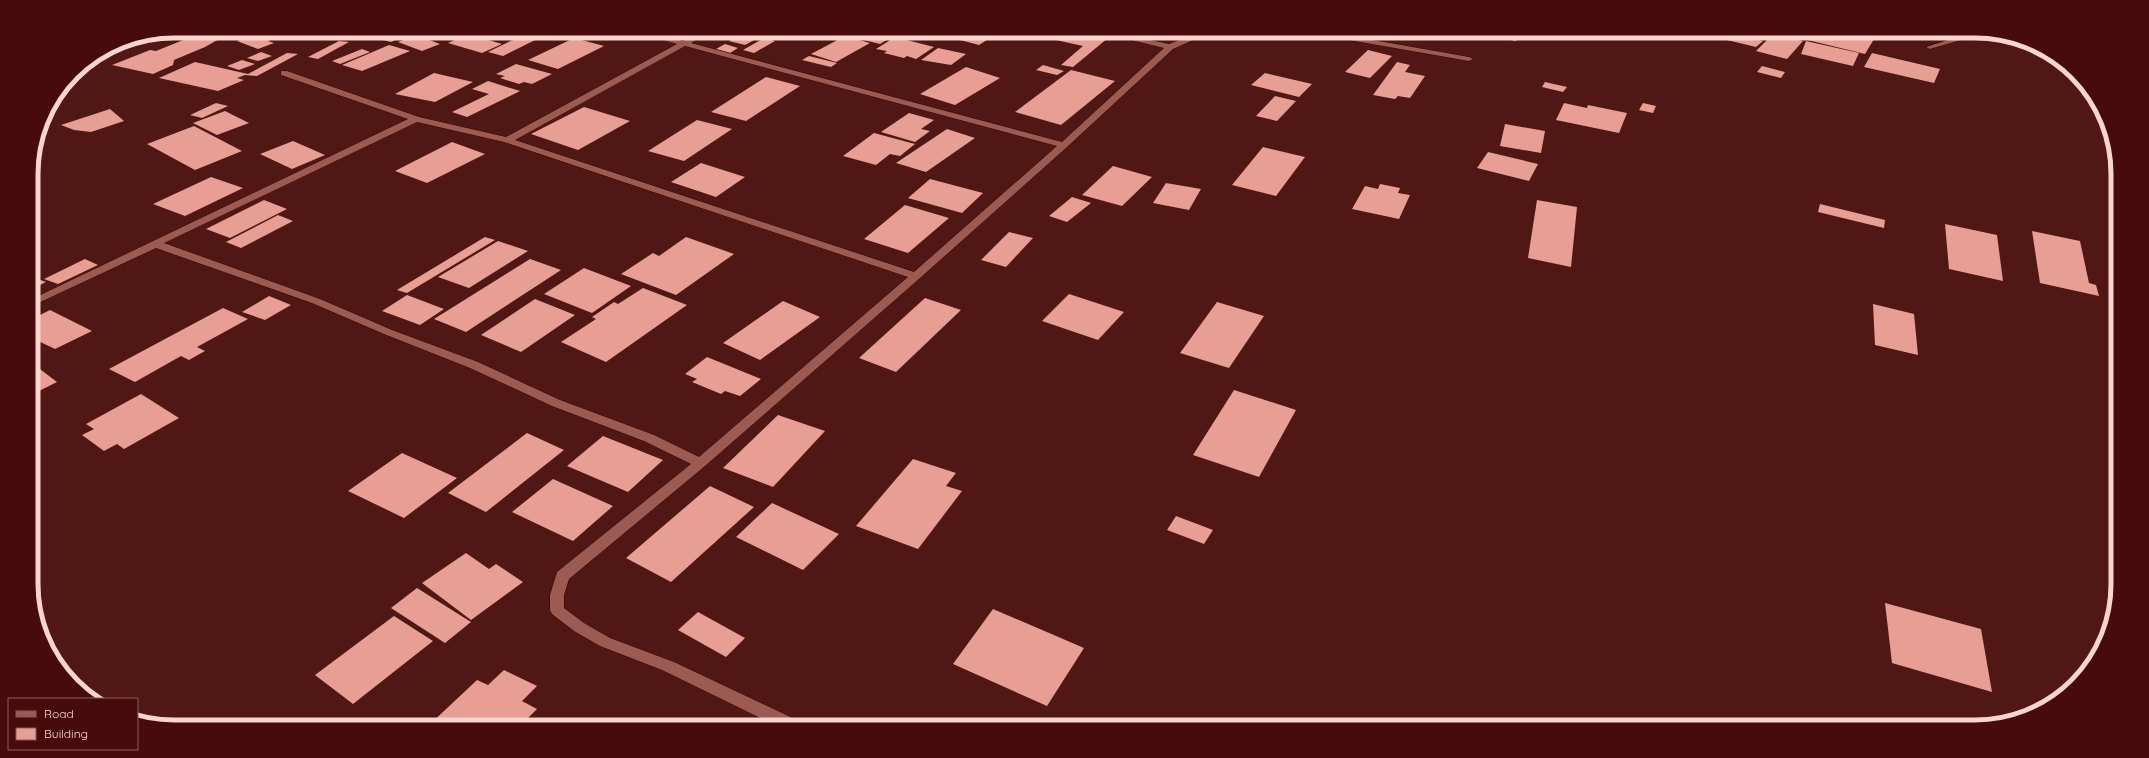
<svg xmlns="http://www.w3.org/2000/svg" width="2149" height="758" font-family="Quicksand,sans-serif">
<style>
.building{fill:#e69e95}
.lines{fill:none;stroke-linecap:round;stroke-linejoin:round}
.lane-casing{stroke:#340000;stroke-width:1}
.street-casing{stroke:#340000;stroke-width:1}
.lane{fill:#9b5a52;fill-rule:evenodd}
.street{fill:#9b5a52;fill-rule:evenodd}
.rim{fill:none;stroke:#fad4ce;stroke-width:5}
</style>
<rect width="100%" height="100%" fill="#511714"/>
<path class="building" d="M174,31H193L183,35L174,33L172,34L178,35L167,40L160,38L154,40L141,38Z
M215,31H242L239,32L247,35L233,39L210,33Z
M373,31H389L407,35L391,42L363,35Z
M685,31H692L698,33L690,36L680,33Z
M748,31H771L745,45L729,41Z
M844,31H881L895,35L880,44L840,34Z
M922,31H951L939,39L918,34Z
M953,31H1001L979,45L945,36Z
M1067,31H1075L1108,38L1073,67L1061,65L1083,46L1056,40Z
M1474,31H1521L1516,41L1472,33Z
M1705,31H1723L1763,41L1756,47L1702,34Z
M1742,31H1760L1770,33L1765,40L1740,34Z
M1770,31H1787L1784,35Z
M1791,31H1813L1838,37L1842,31H1864L1877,34L1865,54L1787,35Z
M263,32L278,37L268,41L274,43L258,49L237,41Z
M198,34L221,38L205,47L174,60L173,65L153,74L112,65L150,50L156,51Z
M468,34L502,44L482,53L448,43Z
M1773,34L1803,41L1787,59L1756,51Z
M416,35L440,44L422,51L398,42Z
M523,35L537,39L503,56L488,52Z
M845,36L870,43L836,62L811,54Z
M895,37L934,47L916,59L907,56L904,58L884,53L887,51L876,49Z
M574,38L604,46L558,69L528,60Z
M764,38L775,41L754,53L743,50Z
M339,41L349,42L318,59L308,57Z
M1806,41L1859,53L1853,66L1801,54Z
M117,44L129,46L95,58V57Z
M725,44L738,48L730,53L716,49Z
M389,45L410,51L362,71L342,65Z
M938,48L966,54L951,65L921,60Z
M362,49L370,52L340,64L332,61Z
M1368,50L1392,56L1370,78L1345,72Z
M261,52L272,56L258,61L247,58Z
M287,53L298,54L257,76L245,75L237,78L244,80L218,91L159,78L195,62L248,74Z
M1872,53L1940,69L1934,83L1864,67Z
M809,56L837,63L831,67L802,60Z
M242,60L255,64L239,70L227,66Z
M1397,62L1410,65L1405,72L1425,76L1410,98L1398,96L1395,99L1373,95Z
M516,64L552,74L532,84L524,82L519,84L500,78L505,76L496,74Z
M1043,65L1064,71L1057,75L1036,70Z
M1762,66L1785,72L1781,78L1757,72Z
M966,67L1000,78L955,105L920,94Z
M1071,70L1115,81L1061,125L1015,112Z
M434,73L473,82L435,102L395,94Z
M1265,73L1312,84L1299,97L1251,85Z
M766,77L800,86L746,121L711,112Z
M488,81L520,91L467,117L452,112L489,94L472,89Z
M1545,82L1567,87L1563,92L1542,87Z
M1275,96L1296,101L1277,121L1256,116Z
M216,103L228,106L202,118L190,115Z
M1564,103L1587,108L1588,105L1627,113L1619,133L1556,120Z
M1643,103L1656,106L1653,113L1639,110Z
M584,107L630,121L578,150L531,134Z
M110,109L124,121L91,132L74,130L61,125Z
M225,111L249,123L217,135L193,123Z
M909,113L934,120L921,129L930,131L915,142L881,132Z
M697,120L732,129L684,161L648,151Z
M1505,124L1545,131L1541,153L1500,146Z
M194,126L242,151L195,170L147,144Z
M947,129L975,138L926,172L896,163Z
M874,133L915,144L900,156L890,154L876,165L843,156Z
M293,141L325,155L292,169L260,154Z
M452,142L485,154L427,183L395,171Z
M1263,147L1305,157L1276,196L1232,185Z
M1488,152L1538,164L1529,181L1477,168Z
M701,163L745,177L716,197L671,182Z
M1113,166L1152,177L1122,206L1082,195Z
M211,177L243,188L185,216L153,204Z
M930,179L983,193L962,213L908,198Z
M1166,183L1201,189L1189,210L1153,203Z
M1380,184L1400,188L1398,193L1410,195L1399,219L1352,209L1365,186L1378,189Z
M1072,197L1091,203L1067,222L1049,216Z
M264,200L287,209L230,238L206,229Z
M1537,200L1577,207L1571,267L1528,258Z
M1820,204L1885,220L1884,228L1818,212Z
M905,205L949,218L908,253L864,239Z
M278,215L293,221L241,248L226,242Z
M1945,224L1997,235L2003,281L1949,269Z
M2032,231L2080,241L2089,283L2096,285L2099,296L2040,283Z
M1009,232L1033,238L1006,267L981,260Z
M485,237L495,240L407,293L397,290Z
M686,237L734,254L676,295L621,274L653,253L659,256Z
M498,241L528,251L469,288L438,277Z
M85,259L98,265L58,284L44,279Z
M530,259L561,270L466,332L434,319Z
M584,268L631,286L592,313L544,294Z
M32,277L46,282L32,289Z
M643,288L687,305L606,362L561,342L596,319L592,317L614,302L618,304Z
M1069,294L1124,312L1098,340L1042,321Z
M407,295L444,309L420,325L382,311Z
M269,296L291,305L265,320L242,312Z
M925,298L961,310L896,372L859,358Z
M535,299L575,315L521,352L481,335Z
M783,301L820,317L760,360L723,343Z
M1217,302L1264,316L1229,368L1180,353Z
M1873,304L1914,314L1918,355L1875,345Z
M223,308L248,319L197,347L205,351L189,360L181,356L135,382L109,369Z
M50,310L92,331L55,349L32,338V319Z
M707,357L761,379L740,396L725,391L721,394L692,382L697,379L685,374Z
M32,363L57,382L33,394Z
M1234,390L1296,410L1259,477L1193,455Z
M141,394L179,418L124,449L117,444L104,451L82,435L94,429L86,424Z
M778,415L825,431L773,487L723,468Z
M527,433L564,450L486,512L448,493Z
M603,436L663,460L628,492L567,466Z
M402,453L457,478L404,518L348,491Z
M913,459L956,473L946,486L962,491L918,549L856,526Z
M553,479L613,506L573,541L512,512Z
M710,486L754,507L671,582L626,558Z
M772,503L839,534L803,570L736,537Z
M1176,516L1213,530L1204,544L1167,530Z
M466,553L489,569L496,564L523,582L471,620L422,583Z
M417,588L471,622L445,643L391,608Z
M1885,603L1981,629L1992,692L1892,663Z
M993,609L1084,648L1047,706L953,664Z
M698,612L745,638L726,657L678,630Z
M394,616L433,641L353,704L315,675Z
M504,670L537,686L522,701L537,709L519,727H427L477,680L488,685Z"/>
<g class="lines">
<defs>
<path id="lane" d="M1976,31L1985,33L1930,49L1926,47Z"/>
<path id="street" d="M633,31H646L683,41L701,31H711L691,43L1062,142L1164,48L1094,31H1108L1169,44L1202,31H1213L1173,49L1067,147L920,278L705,466L569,579L564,595V608L584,623L610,638L674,662L801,722L803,727H779L662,670L600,646L574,631L552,614L550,610V595L557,572L691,464L644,441L552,406L470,368L384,334L312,303L156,248L32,306V299L408,119L281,75V71H287L419,117L506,137L677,44ZM685,46L1057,146L914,272L515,140ZM417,122L504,142L908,277L699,457L654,435L560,400L478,362L392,330L320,299L164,243Z
M1305,31H1322L1469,57L1473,59L1469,61L1309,33Z"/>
</defs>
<use href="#lane" class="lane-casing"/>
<use href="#street" class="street-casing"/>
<use href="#lane" class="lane"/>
<use href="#street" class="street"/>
</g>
<path d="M0 0H2149V758H0ZM174 38H1975A136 136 0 0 1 2111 174V584A136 136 0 0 1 1975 720H174A136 136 0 0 1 38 584V174A136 136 0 0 1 174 38Z" fill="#460b0a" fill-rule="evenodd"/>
<path class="rim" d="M174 38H1975A136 136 0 0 1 2111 174V584A136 136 0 0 1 1975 720H174A136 136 0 0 1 38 584V174A136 136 0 0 1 174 38Z"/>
<rect x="8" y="698" width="130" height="52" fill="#460b0a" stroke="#8e5b58"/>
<rect x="16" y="711" width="20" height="6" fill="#9b5a52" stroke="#8e5b58"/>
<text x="44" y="718" font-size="12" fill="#fad4ce">Road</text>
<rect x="16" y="728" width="20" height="12" fill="#e69e95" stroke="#8e5b58"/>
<text x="44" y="738" font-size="12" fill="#fad4ce">Building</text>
</svg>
